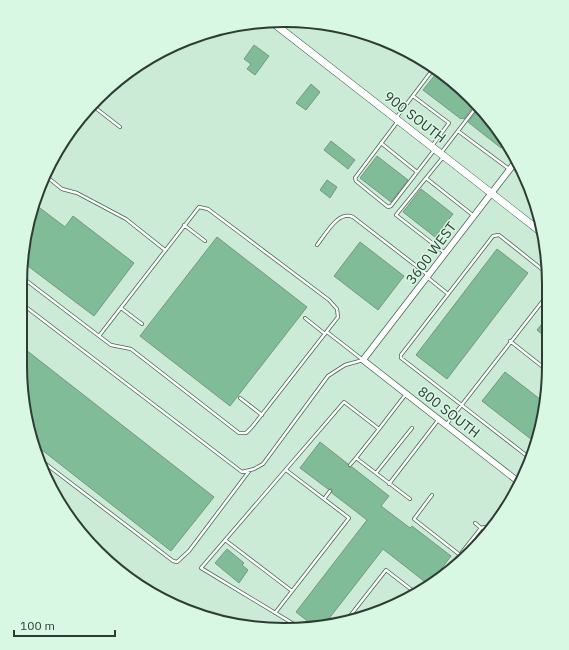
<svg xmlns="http://www.w3.org/2000/svg" width="569" height="650" font-family="'IBM Plex Sans',sans-serif">
<style>
.building{fill:#7fbc97;stroke:#789682}
.lines{fill:none;stroke-linecap:round;stroke-linejoin:round}
.service-casing{stroke:#486453;stroke-width:4}
.minor-casing{stroke:#486453;stroke-width:7}
.tertiary-casing{stroke:#486453;stroke-width:8}
.service{stroke:#fff;stroke-width:2.5}
.minor{stroke:#fff;stroke-width:5.5}
.tertiary{stroke:#fff;stroke-width:7}
.labels{text-anchor:middle;dominant-baseline:central;stroke-width:3;stroke-linejoin:round;paint-order:stroke}
.street-label{font-size:14px;fill:#2f3c34;stroke:#d8f8e3}
.rim{fill:none;stroke:#2f3c34;stroke-width:2}
</style>
<rect width="100%" height="100%" fill="#cbebd6"/>
<path class="building" d="M254,45L269,56L255,75L247,69L251,64L244,59Z
M439,70L476,103L464,119L462,118L461,119L423,90Z
M311,84L320,92L306,110L296,103Z
M480,107L506,142L501,148L468,122Z
M331,141L355,160L348,169L324,150Z
M377,156L408,180L391,202L360,178Z
M327,180L337,187L330,198L320,190Z
M421,189L453,214L435,237L403,212Z
M36,205L65,227L73,216L134,263L94,316L24,263L25,233Z
M217,237L307,307L230,406L140,336Z
M360,242L404,276L378,310L334,276Z
M497,249L528,273L447,379L416,355Z
M549,315V340L537,330Z
M21,346L214,497L171,551L33,443L29,434L20,366Z
M505,372L545,403L544,417L536,443L482,401Z
M320,442L348,464L349,467H352L389,496L381,506L410,528L412,526L451,556L429,585L383,549L324,625L315,627L296,612L367,520L332,493V489H328L300,468Z
M227,549L244,563L242,565L248,570L239,583L215,563Z"/>
<g class="lines">
<defs>
<path id="service" d="M283,28L289,21
M413,96L449,123L432,146
M93,106L120,127
M396,118L434,68
M398,121L355,178L356,181L388,207L391,206L435,149
M458,131L509,169
M381,143L417,172
M441,153L478,105
M444,156L396,215L445,253
M46,176L62,189L77,193L126,219L165,250
M426,178L474,216
M184,225L205,241
M317,245C326,234 338,210 353,217L428,275
M427,277L448,294
M23,278L99,336L111,345L131,349L239,433H246L252,427L338,317L337,309L329,300L208,209L199,207L99,336
M22,304L242,472L254,469L263,464L328,376L345,365L363,360
M121,308L142,324
M305,318L325,334
M327,332L363,360
M510,341L548,371
M240,398L262,415
M446,425L549,293
M379,429L356,458L410,499
M38,458L173,561L177,562L189,551L250,470
M531,459L401,358V355L493,236L499,235L548,274
M350,465L356,458
M376,473L412,428
M389,484L439,419
M432,495L414,519L460,555
M324,499L330,491
M475,523L481,528
M225,540L292,591
M448,570L481,528L485,527L489,531
M275,613L349,518L286,470
M346,621L386,570L417,594
M302,629L201,568L344,402L379,429L406,394"/>
<path id="minor" d="M517,160L363,360L520,483"/>
<path id="tertiary" d="M272,22L541,232"/>
</defs>
<use href="#service" class="service-casing"/>
<use href="#minor" class="minor-casing"/>
<use href="#tertiary" class="tertiary-casing"/>
<use href="#service" class="service"/>
<use href="#minor" class="minor"/>
<use href="#tertiary" class="tertiary"/>
</g>
<g class="labels">
<g class="street-label">
<text transform="translate(415 117) rotate(38)">900 SOUTH</text>
<text transform="translate(431 253) rotate(-53)">3600 WEST</text>
<text transform="translate(449 412) rotate(38)">800 SOUTH</text>
</g>
</g>
<path d="M0 0H569V650H0ZM284 27H285A257 257 0 0 1 542 284V366A257 257 0 0 1 285 623H284A257 257 0 0 1 27 366V284A257 257 0 0 1 284 27Z" fill="#d8f8e3" fill-rule="evenodd"/>
<path class="rim" d="M284 27H285A257 257 0 0 1 542 284V366A257 257 0 0 1 285 623H284A257 257 0 0 1 27 366V284A257 257 0 0 1 284 27Z"/>
<path d="M14 630v6h101v-6" fill="none" stroke="#2f3c34" stroke-width="2"/>
<text x="20" y="630" font-size="12" fill="#2f3c34" stroke="#d8f8e3" stroke-width="3" paint-order="stroke">100 m</text>
</svg>
